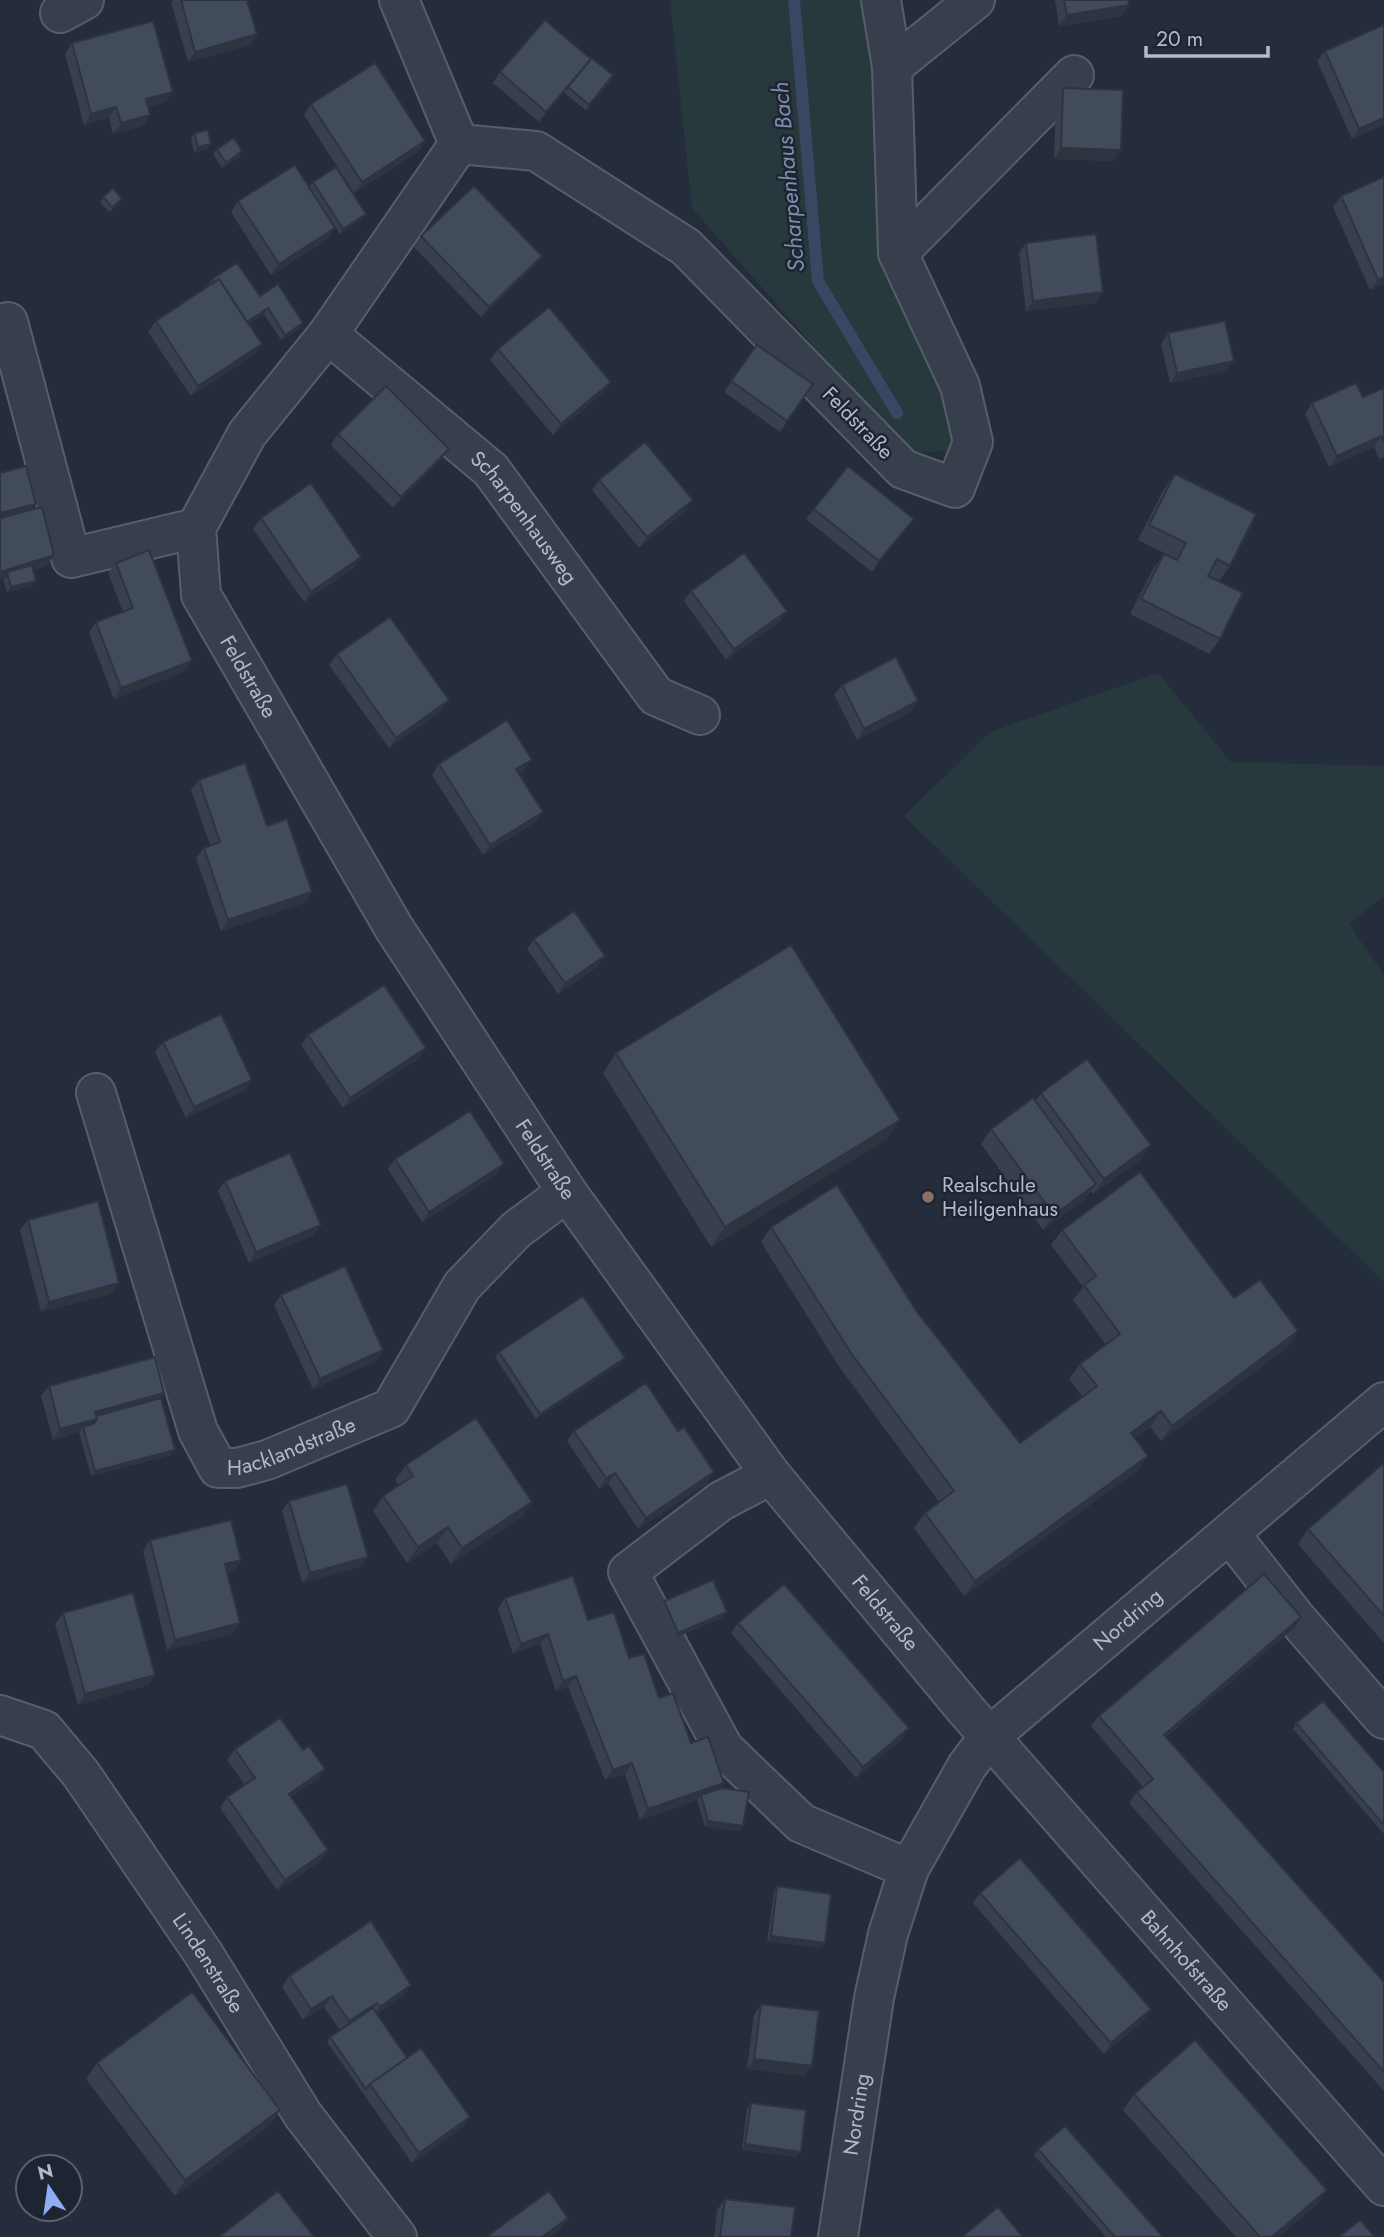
<svg xmlns="http://www.w3.org/2000/svg" width="1384" height="2237" font-family="Jost,sans-serif">
<style>
.green{fill:#27393d}
.lines{fill:none;stroke-linecap:round;stroke-linejoin:round}
.stream{stroke:#394763;stroke-width:12}
.minor-casing{stroke:#575d6a;stroke-width:42}
.minor{stroke:#383f4c;stroke-width:38}
.wall{fill:#38404e}
.shaded-wall{fill:#2e3440}
.building{fill:#414b5b;stroke:#2e3440;stroke-width:2}
.education-dot{fill:#8d6e63;stroke:#1e2431;stroke-width:2.5}
.labels{text-anchor:middle;dominant-baseline:central;stroke-width:5;stroke-linejoin:round;paint-order:stroke}
.street-label{font-size:21px;fill:#b4bac8;stroke:#1e2431}
.poi-label{font-size:21px;fill:#b4bac8;stroke:#1e2431;text-anchor:start}
.water-label{font-size:23px;font-style:italic;fill:#7d8eae;stroke:#1e2431}
</style>
<rect width="100%" height="100%" fill="#252d3c"/>
<path class="green" d="M670,0H881L898,253L965,450L908,453L692,208Z
M1158,673L1231,762L1384,766V896L1349,924L1384,975V1282L904,816L990,732Z"/>
<g class="lines">
<path class="stream" d="M794,0L818,281L897,413"/>
<defs>
<g id="minor">
<path d="M399,0L459,144"/>
<path id="s1" d="M881,0L892,67L898,253L960,386L973,442L955,488L903,469L686,247L536,151L459,144L328,334L247,434L196,528L201,595L394,928L567,1192L771,1475L967,1711L1384,2186"/>
<path d="M60,13L84,0"/>
<path d="M892,67L975,0"/>
<path d="M898,253L1074,75"/>
<path d="M8,322L71,558L196,528"/>
<path id="s2" d="M328,334L491,470L656,696L700,715"/>
<path id="s3" d="M96,1093L198,1431L218,1468H237L267,1460L391,1408L462,1286L516,1230L567,1192"/>
<path d="M771,1475L721,1501L628,1572L724,1749L801,1823L909,1869"/>
<path d="M1230,1534L1295,1617L1384,1719"/>
<path id="s4" d="M0,1715L44,1730L81,1774L203,1953L303,2115L397,2237"/>
<path id="s5" d="M838,2237L874,1998L888,1934L909,1869L967,1766L989,1737L1384,1402"/>
</g>
</defs>
<use href="#minor" class="minor-casing"/>
<use href="#minor" class="minor"/>
</g>
<path class="wall" d="M173,0H247L257,34L250,45L188,62L171,2Z
M1055,0H1128L1122,16L1059,26Z
M1384,27V125L1352,139L1317,61L1325,51Z
M72,43L166,102L148,107L143,126L113,134L109,117L84,125L65,54Z
M500,72L610,81L586,110L564,93L567,89L539,122L493,83Z
M1063,88L1114,161L1054,159L1056,99Z
M311,104L418,152L354,193L304,115Z
M194,133L211,144L207,149L194,153L191,138Z
M217,149L242,151L239,157L222,168L213,154Z
M1384,177V284L1370,290L1333,207L1341,196Z
M313,182L366,214L362,219L340,234L317,200L335,228L328,239L271,275L231,212L238,201L309,187Z
M103,197L122,199L118,204L109,212L100,202Z
M421,236L542,256L534,267L481,317L414,247Z
M1026,243L1103,292L1096,303L1026,311L1019,253Z
M212,279L260,296L303,323L299,329L281,340L264,314L248,324L262,344L254,355L191,396L148,332L156,321L209,286L208,285Z
M1168,333L1226,371L1170,383L1161,344Z
M757,345L813,384L780,432L724,392Z
M498,349L611,382L604,392L553,435L490,360Z
M1384,388V457L1379,459L1374,447L1329,467L1305,414L1312,403L1363,397Z
M338,434L441,459L393,508L331,445Z
M1175,474L1230,566L1219,581L1208,576L1220,639L1209,654L1130,614L1153,569L1164,554L1175,558L1138,540L1164,489Z
M599,480L693,500L685,511L639,548L592,490Z
M814,509L914,519L872,572L806,519Z
M261,518L354,568L304,602L253,529Z
M54,555L47,566L33,570L32,586L7,592L3,579Z
M116,563L184,672L114,699L89,633L96,622L123,612L108,573Z
M691,591L779,622L726,660L684,601Z
M337,654L441,711L389,748L329,665Z
M842,685L918,701L911,712L857,740L834,695Z
M532,760L524,770L519,774L535,822L483,855L432,775L439,764Z
M199,780L267,826L312,892L304,903L221,931L196,858L204,848L210,845L191,790Z
M534,939L598,966L558,994L527,949Z
M308,1035L418,1059L343,1108L301,1045Z
M163,1042L252,1080L244,1091L186,1118L155,1052Z
M616,1053L886,1140L711,1247L603,1073Z
M1041,1093L1151,1145L1140,1160L1093,1194L1091,1191L1085,1199L1043,1230L981,1144L991,1129L1035,1101Z
M395,1159L496,1175L422,1222L388,1169Z
M225,1181L321,1225L313,1235L249,1263L218,1191Z
M28,1220L111,1294L41,1312L20,1230Z
M771,1227L917,1312L1020,1443L1083,1397L1069,1379L1080,1364L1106,1345L1073,1300L1083,1287L1051,1245L1062,1230L1234,1298L1298,1331L1288,1347L1161,1441L1150,1427L1135,1438L1137,1471L964,1596L914,1528L925,1513L939,1502L840,1368L761,1242Z
M281,1295L376,1361L313,1389L274,1305Z
M499,1352L625,1358L621,1364L536,1419L495,1357Z
M49,1386L164,1393L161,1398L171,1455L91,1476L79,1432L53,1440L41,1396Z
M574,1431L707,1483L638,1529L608,1483L599,1489L567,1441Z
M1384,1463V1643L1298,1544L1308,1529Z
M406,1465L522,1517L451,1564L437,1543L407,1563L373,1511L383,1496L399,1485L395,1480Z
M289,1501L368,1557L360,1567L302,1583L282,1511Z
M150,1540L241,1560L234,1571L227,1572L233,1634L167,1650L143,1551Z
M505,1598L588,1620L629,1658L659,1698L691,1743L724,1783L721,1788L743,1826L739,1831L705,1827L697,1800L640,1820L625,1774L605,1780L568,1687L556,1691L540,1644L513,1654L498,1609Z
M664,1601L723,1617L674,1638L661,1607Z
M63,1613L155,1675L148,1685L78,1705L55,1624Z
M1301,1617L1294,1628L1166,1737L1384,1982V2091L1129,1803L1137,1792L1143,1787L1091,1726L1099,1716Z
M738,1623L902,1739L856,1778L731,1633Z
M1296,1723L1384,1772V1834L1293,1729Z
M235,1749L303,1750L325,1769L317,1780L291,1797L328,1850L321,1861L277,1890L220,1808L227,1797L245,1785L227,1760Z
M777,1886L825,1943L821,1948L767,1941L774,1892Z
M980,1893L1144,2020L1104,2054L973,1903Z
M289,1976L404,1995L377,2014L407,2058L470,2117L462,2128L412,2163L327,2042L330,2037L340,2030L324,2007L303,2020L282,1987Z
M761,2004L812,2066L804,2076L747,2069L754,2015Z
M97,2063L280,2110L270,2125L175,2196L86,2079Z
M1134,2094L1316,2205L1279,2237H1236L1123,2110Z
M751,2103L797,2157L742,2150L747,2108Z
M1038,2149L1163,2237H1106L1034,2155Z
M725,2199L791,2237H714L717,2210Z"/>
<path class="shaded-wall" d="M1129,5L1122,16L1059,26L1067,15Z
M257,34L250,45L188,62L195,52Z
M591,59L584,69L539,122L546,112Z
M173,92L166,102L138,110L146,99Z
M116,107L109,117L84,125L91,114Z
M150,115L143,126L113,134L121,123Z
M1384,118V125L1352,139L1359,129Z
M425,141L418,152L354,193L362,182Z
M211,144L207,149L194,153L198,147Z
M1061,148L1121,150L1114,161L1054,159Z
M242,151L239,157L222,168L226,163Z
M366,214L362,219L340,234L343,229Z
M335,228L328,239L271,275L279,264Z
M542,256L534,267L481,317L489,307Z
M1384,277V284L1370,290L1378,280Z
M1103,292L1096,303L1026,311L1033,301Z
M268,308L264,314L238,330L242,325Z
M303,323L299,329L281,340L285,335Z
M262,344L254,355L191,396L198,386Z
M1234,361L1226,371L1170,383L1177,373Z
M611,382L604,392L553,435L561,424Z
M1381,436L1374,447L1329,467L1337,456Z
M449,449L441,459L393,508L401,497Z
M693,500L685,511L639,548L647,537Z
M36,504L32,509L0,518V513Z
M914,519L907,529L872,572L879,561Z
M54,555L47,566L0,580V572Z
M361,557L354,568L304,602L311,592Z
M36,581L32,586L7,592L11,587Z
M787,611L779,622L726,660L734,649Z
M192,661L184,672L114,699L121,688Z
M449,700L441,711L389,748L396,738Z
M918,701L911,712L857,740L864,729Z
M532,760L524,770L509,780L516,769Z
M543,812L535,822L483,855L490,845Z
M312,892L304,903L221,931L228,920Z
M605,956L598,966L558,994L565,983Z
M426,1048L418,1059L343,1108L350,1098Z
M252,1080L244,1091L186,1118L194,1107Z
M900,1120L886,1140L711,1247L725,1227Z
M1151,1145L1140,1160L1093,1194L1104,1179Z
M504,1164L496,1175L422,1222L429,1212Z
M1096,1184L1085,1199L1043,1230L1054,1215Z
M321,1225L313,1235L249,1263L256,1252Z
M119,1283L111,1294L41,1312L49,1302Z
M1298,1331L1288,1347L1161,1441L1172,1426Z
M383,1350L376,1361L313,1389L320,1379Z
M625,1358L621,1364L536,1419L540,1414Z
M164,1393L157,1404L90,1430L83,1427L79,1432L53,1440L60,1429L95,1412Z
M1161,1411L1150,1427L1121,1449L1131,1433Z
M175,1450L171,1455L91,1476L95,1471Z
M1148,1456L1137,1471L964,1596L975,1581Z
M714,1472L707,1483L638,1529L646,1518Z
M615,1473L608,1483L599,1489L606,1478Z
M532,1502L522,1517L451,1564L462,1548Z
M448,1527L437,1543L407,1563L418,1547Z
M368,1557L360,1567L302,1583L310,1573Z
M241,1560L234,1571L218,1575L225,1564Z
M727,1612L723,1617L674,1638L678,1633Z
M1301,1617L1294,1628L1156,1745L1164,1735Z
M240,1623L233,1634L167,1650L175,1640Z
M548,1634L540,1644L513,1654L521,1644Z
M155,1675L148,1685L78,1705L85,1694Z
M576,1676L568,1687L556,1691L563,1681Z
M909,1728L902,1739L856,1778L863,1767Z
M632,1763L625,1774L605,1780L613,1770Z
M325,1769L317,1780L281,1804L289,1794Z
M724,1783L717,1794L701,1795L697,1800L640,1820L648,1809Z
M708,1821L743,1826L739,1831L705,1827Z
M328,1850L321,1861L277,1890L285,1880Z
M771,1936L825,1943L821,1948L767,1941Z
M411,1985L404,1995L372,2017L380,2007Z
M332,1996L324,2007L303,2020L311,2009Z
M377,2003L369,2013L342,2031L349,2021Z
M1151,2009L1144,2020L1104,2054L1111,2043Z
M754,2059L812,2066L804,2076L747,2069Z
M280,2110L270,2125L175,2196L185,2180Z
M470,2117L462,2128L412,2163L419,2153Z
M745,2144L801,2152L797,2157L742,2150Z
M1327,2190L1316,2205L1279,2237H1272Z
M568,2218L561,2229L550,2237H542Z"/>
<path class="building" d="M181,0H247L257,34L195,52Z
M1064,0H1128L1129,5L1067,15Z
M545,20L591,59L546,112L500,72Z
M153,21L173,92L146,99L150,115L121,123L116,107L91,114L72,43Z
M1383,25L1384,27V118L1359,129L1325,51Z
M592,58L613,75L589,105L568,87Z
M375,63L425,141L362,182L311,104Z
M1063,88L1123,90L1121,150L1061,148Z
M208,130L211,144L198,147L194,133Z
M234,138L242,151L226,163L217,149Z
M295,165L335,228L279,264L238,201Z
M336,167L366,214L343,229L313,182Z
M1384,177V277L1378,280L1341,196Z
M474,186L542,256L489,307L421,236Z
M113,188L122,199L112,207L103,197Z
M1096,234L1103,292L1033,301L1026,243Z
M237,263L260,296L278,284L303,323L285,335L268,308L247,322L219,279L214,283L212,279Z
M219,279L262,344L198,386L156,321Z
M549,307L611,382L561,424L498,349Z
M1225,321L1234,361L1177,373L1168,333Z
M757,345L813,384L787,421L731,381Z
M1356,383L1363,397L1384,388V443L1381,436L1337,456L1312,403Z
M386,386L449,449L401,497L338,434Z
M645,442L693,500L647,537L599,480Z
M26,466L36,504L0,513V473Z
M848,466L914,519L879,561L814,509Z
M1175,474L1256,514L1230,566L1217,559L1208,576L1243,593L1220,639L1141,599L1164,554L1177,560L1186,543L1149,525Z
M311,483L361,557L311,592L261,518Z
M42,507L54,555L0,572V518Z
M149,550L192,661L121,688L96,622L133,608L116,563Z
M744,553L787,611L734,649L691,591Z
M32,565L36,581L11,587L7,572Z
M390,617L449,700L396,738L337,654Z
M896,657L918,701L864,729L842,685Z
M507,720L532,760L516,769L543,812L490,845L439,764Z
M245,763L267,826L287,819L312,892L228,920L204,848L220,842L199,780Z
M574,911L605,956L565,983L534,939Z
M791,945L900,1120L725,1227L616,1053Z
M384,985L426,1048L350,1098L308,1035Z
M221,1014L252,1080L194,1107L163,1042Z
M1087,1059L1151,1145L1104,1179L1041,1093Z
M1033,1098L1096,1184L1054,1215L991,1129Z
M470,1111L504,1164L429,1212L395,1159Z
M290,1153L321,1225L256,1252L225,1181Z
M1140,1172L1234,1298L1260,1280L1298,1331L1172,1426L1161,1411L1131,1433L1148,1456L975,1581L925,1513L954,1491L851,1353L771,1227L837,1185L917,1312L1020,1443L1097,1386L1080,1364L1120,1334L1084,1285L1096,1276L1062,1230Z
M98,1201L119,1283L49,1302L28,1220Z
M345,1266L383,1350L320,1379L281,1295Z
M583,1296L625,1358L540,1414L499,1352Z
M155,1357L164,1393L95,1412L97,1419L60,1429L49,1386Z
M646,1383L678,1431L684,1427L714,1472L646,1518L615,1473L606,1478L574,1431Z
M161,1398L175,1450L95,1471L83,1427L94,1424L97,1419L96,1416Z
M476,1418L532,1502L462,1548L448,1527L418,1547L383,1496L413,1476L406,1465Z
M1384,1463V1616L1308,1529Z
M347,1484L368,1557L310,1573L289,1501Z
M231,1520L241,1560L225,1564L240,1623L175,1640L150,1540Z
M1264,1574L1301,1617L1164,1735L1384,1982V2072L1137,1792L1153,1779L1099,1716Z
M573,1576L588,1620L614,1612L629,1658L644,1654L659,1698L673,1693L691,1743L708,1737L724,1783L648,1809L632,1763L613,1770L576,1676L563,1681L548,1634L521,1644L505,1598Z
M713,1580L727,1612L678,1633L664,1601Z
M784,1584L909,1728L863,1767L738,1623Z
M133,1593L155,1675L85,1694L63,1613Z
M1323,1701L1384,1772V1825L1296,1723Z
M280,1718L303,1750L309,1746L325,1769L289,1794L328,1850L285,1880L227,1797L255,1778L235,1749Z
M721,1788L749,1792L743,1826L708,1821L701,1795Z
M1020,1858L1151,2009L1111,2043L980,1893Z
M777,1886L831,1894L825,1943L771,1936Z
M371,1921L411,1985L380,2007L377,2003L349,2021L332,1996L311,2009L289,1976Z
M192,1992L280,2110L185,2180L97,2063Z
M761,2004L819,2011L812,2066L754,2059Z
M373,2008L407,2058L370,2084L366,2089L330,2037Z
M1195,2040L1327,2190L1272,2237H1260L1134,2094Z
M421,2048L470,2117L419,2153L370,2084Z
M751,2103L806,2110L801,2152L745,2144Z
M1065,2126L1163,2237H1115L1038,2149Z
M278,2191L314,2237H220V2236Z
M549,2191L568,2218L542,2237H486Z
M725,2199L795,2207L791,2237H720Z
M998,2207L1023,2237H962Z
M1360,2220L1375,2237H1339Z"/>
<circle class="education-dot" cx="928" cy="1197" r="7"/>
<g class="labels">
<g class="street-label">
<text transform="translate(858 423) rotate(46)">Feldstraße</text>
<text stroke="none"><textPath href="#s2" startOffset="270">Scharpenhausweg</textPath></text>
<text stroke="none"><textPath href="#s1" startOffset="1757">Feldstraße</textPath></text>
<text stroke="none"><textPath href="#s1" startOffset="2324">Feldstraße</textPath></text>
<text stroke="none"><textPath href="#s3" startOffset="472">Hacklandstraße</textPath></text>
<text stroke="none"><textPath href="#s1" startOffset="2891">Feldstraße</textPath></text>
<text stroke="none"><textPath href="#s5" startOffset="712">Nordring</textPath></text>
<text stroke="none"><textPath href="#s1" startOffset="3351">Bahnhofstraße</textPath></text>
<text stroke="none"><textPath href="#s4" startOffset="332">Lindenstraße</textPath></text>
<text stroke="none"><textPath href="#s5" startOffset="124">Nordring</textPath></text>
</g>
<g class="poi-label">
<text x="942" y="1185">Realschule<tspan x="942" dy="24">Heiligenhaus</tspan></text>
</g>
<g class="water-label">
<text transform="translate(788 177) rotate(-95)">Scharpenhaus Bach</text>
</g>
</g>
<g transform="translate(49 2188) rotate(347)"><circle r="33" fill="#1e2431" stroke="#5a606d" stroke-width="2"/>
<path d="M0-5L12 26L0 18L-12 26Z" fill="#8eadf3"/>
<text y="-10" font-size="19" font-weight="bold" text-anchor="middle" fill="#b4bac8">N</text>
</g>
<path d="M1146 46v10h122v-10" fill="none" stroke="#b4bac8" stroke-width="3.5"/>
<text x="1156" y="46" font-size="21" fill="#b4bac8" stroke="#1e2431" stroke-width="5" paint-order="stroke">20 m</text>
</svg>
